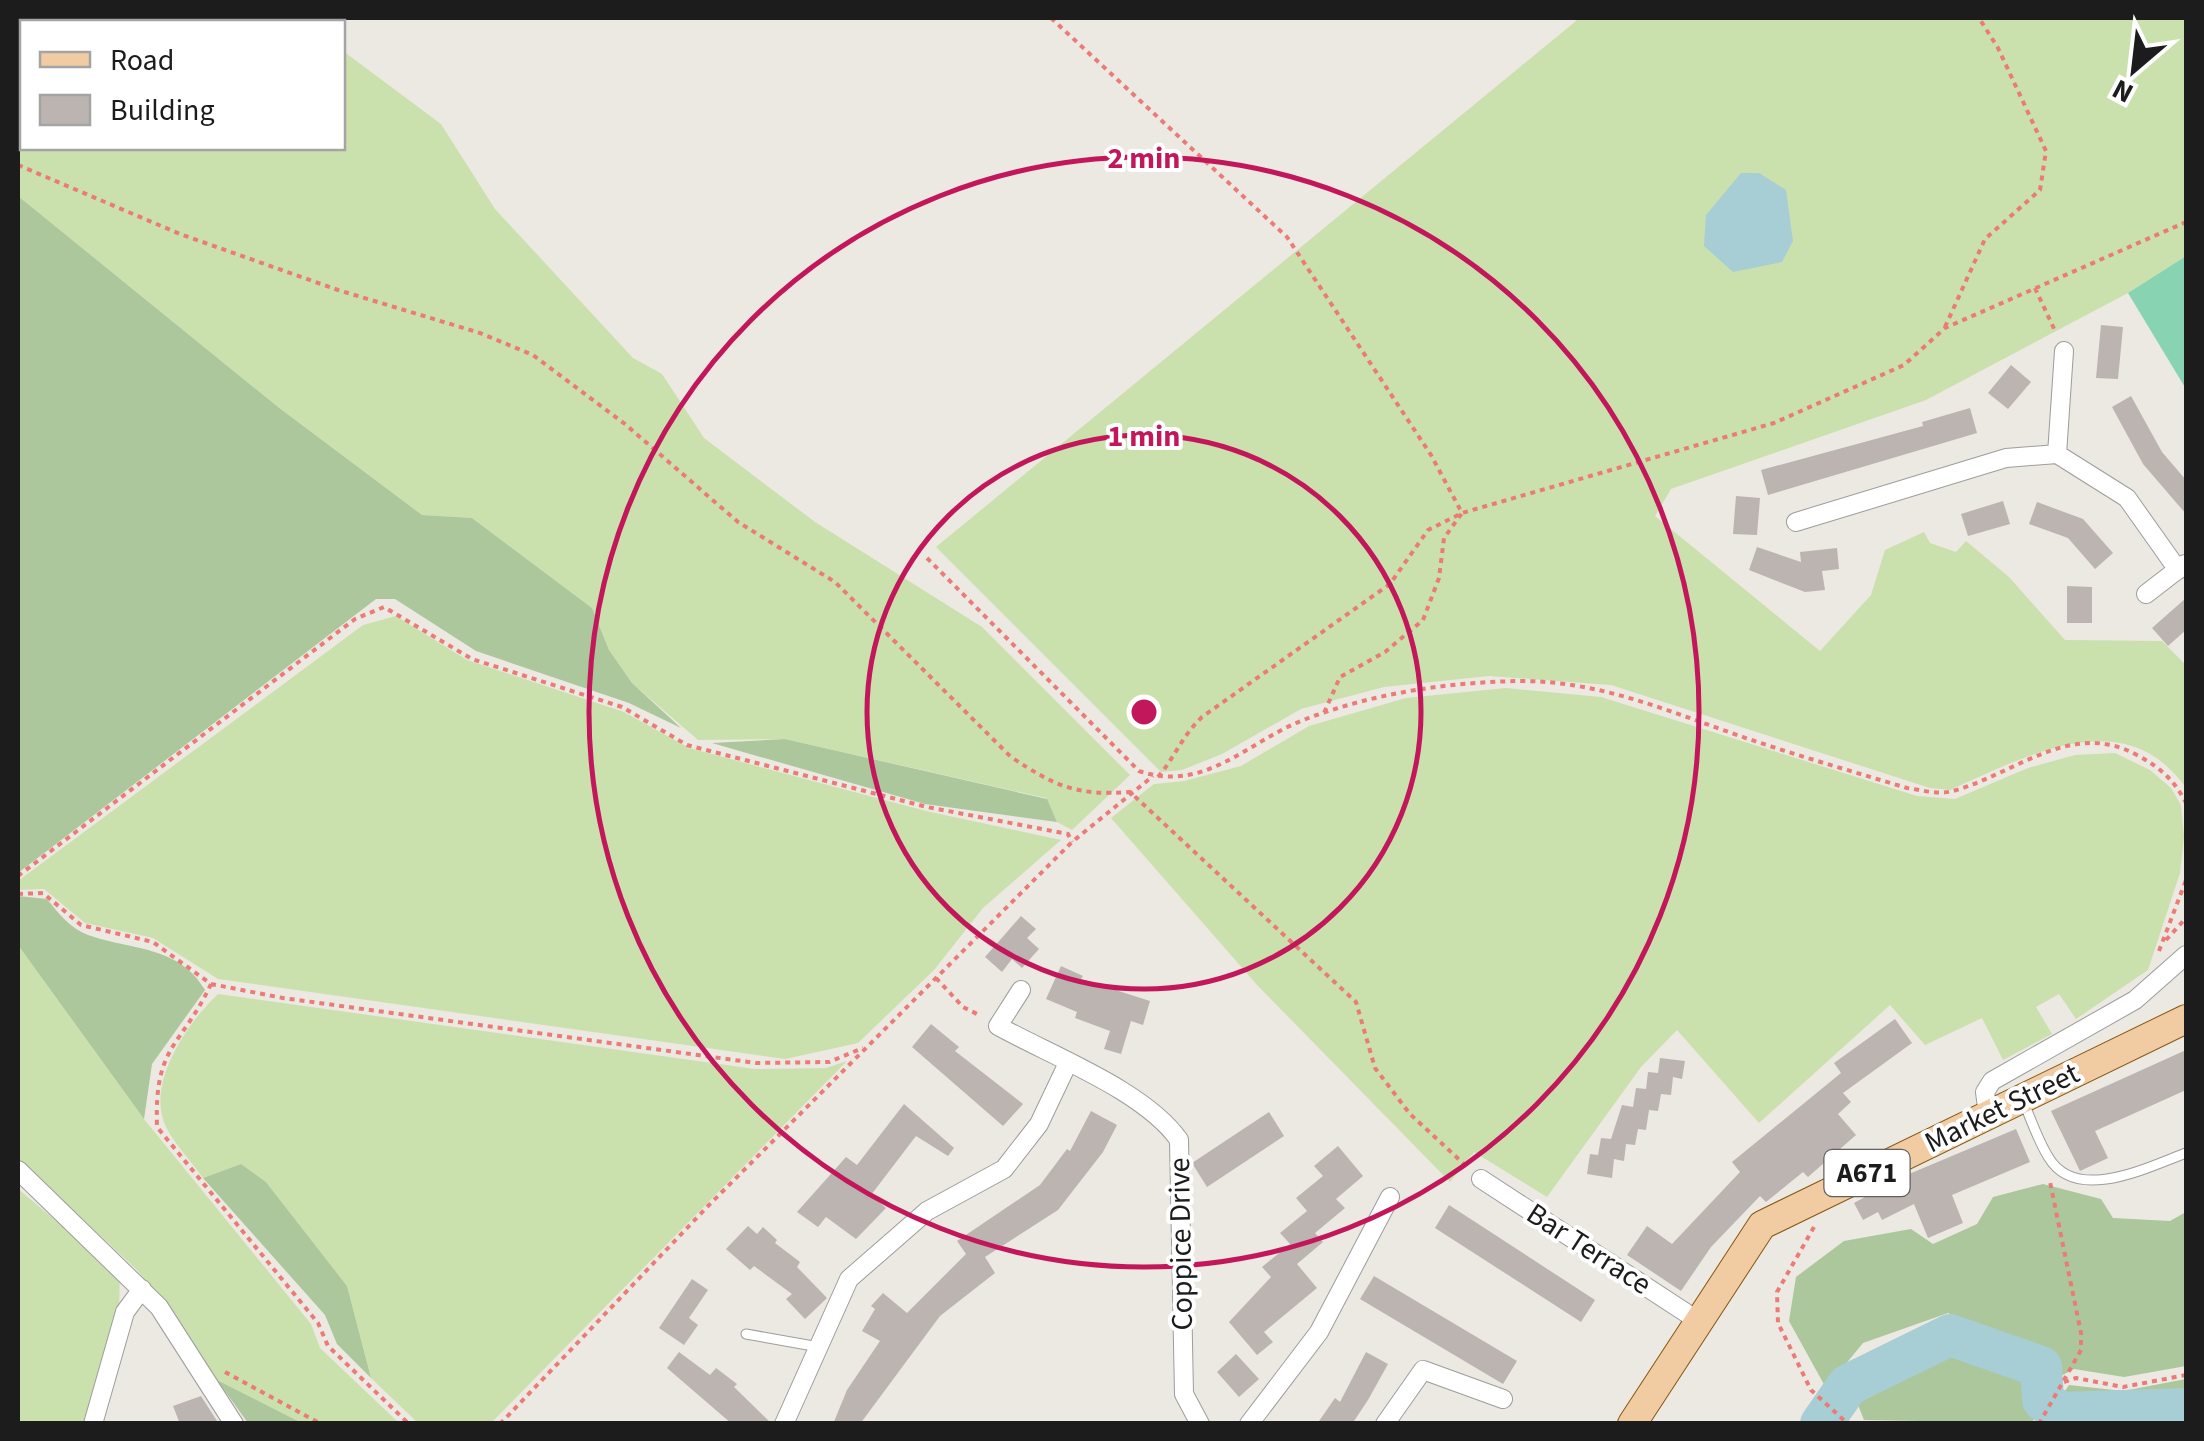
<svg xmlns="http://www.w3.org/2000/svg" width="2204" height="1441" font-family="'Source Sans 3',sans-serif">
<style>
.grass{fill:#cae1ad}
.forest{fill:#abc79b}
.pitch{fill:#88d3b2}
.water{fill:#a7cdd5}
.lines{fill:none;stroke-linecap:round;stroke-linejoin:round}
.river{stroke:#a7cdd5;stroke-width:42}
.building{fill:#bcb4b0}
.lane-casing{stroke:#9d9d9d;stroke-width:11}
.street-casing{stroke:#9d9d9d;stroke-width:20}
.primary-casing{stroke:#845710;stroke-width:30}
.path{stroke:#ea7b76;stroke-width:4;stroke-dasharray:5 5;stroke-linecap:butt}
.lane{stroke:#fff;stroke-width:9}
.street{stroke:#fff;stroke-width:18}
.primary{stroke:#f1cba2;stroke-width:28}
.ring{fill:none;stroke:#c2185b;stroke-width:5}
.labels{text-anchor:middle;dominant-baseline:central;stroke-width:8;stroke-linejoin:round;paint-order:stroke}
.shield{fill:#fff;stroke:#606060;stroke-width:2.5}
.shield-label{font-size:28px;font-weight:bold;fill:#1c1c1c}
.street-label{font-size:30px;fill:#1c1c1c;stroke:#fff}
.centre{fill:#c2185b;stroke:#fff;stroke-width:5}
.ring-label{font-size:30px;text-anchor:middle;font-weight:bold;fill:#c2185b;stroke:#fff;stroke-width:8;stroke-linejoin:round;paint-order:stroke}
</style>
<rect width="100%" height="100%" fill="#ece8e2"/>
<path class="grass" d="M18,18H70L66,22H22V87L18,94Z
M81,18H297L304,22H78Z
M1574,18H2186V256L2128,293L1926,400L1671,489L1655,516L1820,651L1871,595L1885,550L1924,532L1930,543L1956,552L1966,541L2009,577L2065,640L2162,641L2186,665V788C2125,701 2027,756 1950,790L1930,788L1611,685L1489,676L1384,687L1301,709L1222,754L1182,770L1161,772L936,547L1576,21Z
M343,51L441,124L495,209L633,358L662,374L704,438L815,522L982,627L1130,775L1072,830L1057,822L1046,798L785,739L698,740L632,683L609,650L592,608L472,518L422,515L278,407L18,196V105L22,98V148H342Z
M396,616L467,660L624,712L689,748L926,811L1061,840L983,908L934,970L858,1043L785,1059L218,979L153,938L85,923L44,889L18,890V881L363,625Z
M1506,688L1601,697L1917,796L1955,799L2028,768L2075,755L2115,753L2150,770L2171,788L2181,805L2184,837L2180,873L2148,970L2076,1019L2059,994L2036,1007L2052,1034L2003,1060L1982,1018L1925,1045L1890,1005L1759,1123L1677,1030L1641,1067L1547,1197L1474,1152L1450,1182L1258,986L1111,818L1154,784L1184,781L1241,766L1309,726L1406,698Z
M18,945L144,1119L311,1324L320,1348L399,1423H302L217,1380L171,1311L136,1269L18,1159Z
M218,994L755,1069L826,1068L847,1061L491,1423L419,1424L371,1378L347,1286L266,1182L241,1164L203,1178C192,1162 175,1145 166,1127C145,1084 188,1022 218,994Z
M18,1189L120,1274L119,1310L84,1423H18Z"/>
<path class="forest" d="M18,196L278,407L422,515L472,518L592,608L609,650L632,683L681,728L629,703L476,651L395,599H376L18,873Z
M785,739L1047,799L1057,822L925,804L712,743Z
M18,896L47,899C58,913 71,929 88,935C129,950 179,945 205,990L152,1064L144,1119L18,945Z
M241,1164L266,1182L347,1286L371,1378L337,1344L325,1315L203,1178Z
M2043,1184L2101,1199L2113,1218L2170,1221L2186,1212V1366L2124,1377L2074,1369L2057,1378L2044,1360L1948,1313L1863,1343L1826,1388L1789,1321L1796,1277L1844,1241L1911,1229L1933,1244L1977,1224L1993,1197Z
M1948,1353L2033,1371L2037,1413L2032,1423L1864,1420L1854,1395Z
M2186,1379V1402L2111,1408L2056,1404L2069,1385L2123,1391Z
M217,1380L302,1423H248Z"/>
<path class="pitch" d="M2186,256V389L2128,293Z"/>
<path class="water" d="M1741,173H1759L1786,190L1793,241L1782,262L1733,272L1704,246L1706,215Z"/>
<g class="lines">
<path class="river" d="M1821,1424L1848,1385L1950,1335L2041,1367L2043,1400L2060,1413L2186,1409"/>
</g>
<path class="building" d="M2101,325L2123,327L2118,379L2096,378Z
M2011,365L2031,382L2008,409L1988,393Z
M2131,396L2162,452L2186,480V514L2143,464L2112,407Z
M1970,408L1977,433L1768,495L1761,470L1923,426L1922,422Z
M1736,496L1760,498L1757,535L1733,534Z
M2003,501L2010,524L1968,536L1961,514Z
M2037,502L2083,519L2113,553L2095,569L2068,538L2029,524Z
M1757,547L1801,562L1800,552L1837,548L1839,569L1822,571L1825,590L1805,592L1749,570Z
M2067,586L2092,587V623H2067Z
M2186,598V630L2168,646L2152,628Z
M1021,916L1036,929L1027,938L1039,949L1022,968L1012,959L1002,972L985,957Z
M1061,966L1083,976L1081,979L1150,1001L1143,1025L1131,1021L1121,1054L1104,1049L1110,1031L1075,1018L1077,1012L1046,999Z
M1895,1019L1912,1043L1843,1093L1851,1102L1838,1114L1856,1135L1808,1177L1803,1172L1766,1202L1760,1196L1711,1247L1681,1291L1627,1255L1647,1226L1672,1244L1740,1172L1732,1162L1841,1073L1834,1063Z
M931,1024L959,1047L955,1051L1023,1104L1003,1126L912,1047Z
M2186,1050V1090L2095,1131L2108,1158L2080,1171L2051,1111Z
M1660,1058L1685,1061L1682,1079L1673,1077L1671,1095L1661,1094L1658,1111L1649,1110L1646,1130L1638,1129L1635,1145L1626,1144L1624,1161L1614,1159L1612,1178L1587,1174L1590,1154L1598,1155L1601,1138L1611,1139L1622,1105L1633,1107L1636,1088L1646,1089L1648,1072L1658,1073Z
M904,1104L954,1148L948,1156L916,1136L871,1195L886,1208L856,1239L826,1217L818,1227L797,1212L846,1157L857,1165Z
M1091,1111L1117,1125L1103,1152L1058,1210L985,1257L995,1273L940,1316L860,1424H833L847,1390L880,1341L862,1331L875,1309L871,1306L883,1293L907,1313L966,1254L957,1241L1040,1185L1067,1149L1070,1151Z
M1269,1112L1284,1136L1207,1187L1192,1163Z
M2016,1129L2030,1162L1952,1195L1963,1223L1928,1238L1914,1204L1882,1220L1878,1212L1863,1220L1854,1203L1902,1177Z
M1338,1146L1363,1176L1336,1199L1345,1208L1315,1233L1323,1242L1297,1264L1317,1288L1264,1332L1273,1342L1257,1355L1229,1322L1271,1277L1262,1267L1290,1244L1280,1233L1307,1211L1296,1198L1323,1176L1314,1166Z
M1449,1205L1595,1300L1581,1322L1435,1228Z
M748,1226L757,1234L763,1227L777,1240L775,1243L800,1262L797,1267L827,1298L805,1319L786,1299L792,1294L754,1266L750,1270L726,1249Z
M1374,1276L1517,1361L1503,1384L1360,1299Z
M692,1279L708,1290L689,1318L698,1325L684,1345L659,1328Z
M679,1352L710,1375L716,1368L737,1384L734,1387L772,1424H732L667,1368Z
M1366,1352L1388,1364L1368,1400L1352,1424H1317L1335,1398L1340,1402Z
M1236,1354L1259,1379L1239,1397L1217,1372Z
M201,1396L219,1424H180L173,1406Z"/>
<g class="lines">
<defs>
<path id="lane" d="M2023,1101C2031,1119 2038,1141 2049,1158C2077,1204 2150,1166 2186,1153
M746,1334L819,1347"/>
<path id="street" d="M2057,454L2064,351
M1796,522L2006,458L2057,454L2127,498L2178,570
M2146,594L2185,564
M1021,990L998,1026C1052,1056 1145,1091 1179,1140L1184,1394L1200,1424
M1988,1115L1985,1092L1992,1081L2135,1000L2186,955
M18,1170L159,1307L234,1424
M1481,1179L1697,1320
M93,1424L125,1312L142,1289
M784,1424L849,1279L927,1211L1004,1169L1039,1124L1067,1065
M1249,1424L1319,1332L1390,1197
M1385,1424L1423,1370L1503,1399"/>
<path id="primary" d="M1632,1424L1762,1225L2186,1019"/>
</defs>
<use href="#lane" class="lane-casing"/>
<use href="#street" class="street-casing"/>
<use href="#primary" class="primary-casing"/>
<path class="path" d="M1051,18L1287,237L1431,455L1462,513L1444,538L1439,578L1423,620L1385,652L1340,677L1324,713
M18,165L180,234L338,290L480,333L533,355L625,424L738,522L835,582L1011,757C1055,786 1076,796 1130,792L1356,1002L1375,1068L1410,1114L1465,1165
M2035,288L2056,333
M1945,327L1985,239L2040,190L2046,151L1998,48L1979,18
M927,558L1139,771C1205,794 1249,740 1306,719C1374,693 1449,682 1521,681C1600,681 1668,711 1740,736C1795,755 1851,771 1907,788C1921,790 1939,795 1953,791C2015,774 2072,719 2137,755C2160,767 2175,781 2186,803
M1158,777C1175,757 1182,736 1202,717L1390,584L1428,530L1462,513L1774,423L1904,365L1945,328L2186,222
M18,876L355,619L384,607L472,659L622,707L687,745L927,807L1068,834L1072,842
M18,894L43,893L81,925L153,942L211,984C181,1048 154,1044 157,1127L318,1323L328,1346L409,1424
M2166,940L2186,918
M2159,951L2186,880
M936,978L963,1007L981,1016
M211,984L283,998L756,1063L829,1062L863,1048
M1814,1227L1777,1292L1778,1323L1811,1390L1848,1424
M225,1372L321,1424
M2064,1382L2076,1378L2123,1387L2186,1375
M500,1424L709,1205L1072,842L1153,776
M2039,1424L2081,1350V1333L2050,1182"/>
<use href="#lane" class="lane"/>
<use href="#street" class="street"/>
<use href="#primary" class="primary"/>
</g>
<g class="ring">
<circle cx="1144" cy="712" r="277"/>
<circle cx="1144" cy="712" r="555"/>
</g>
<g class="labels">
<rect class="shield" x="1824.5" y="1150" width="85" height="46" rx="8"/>
<g class="shield-label">
<text x="1867" y="1173">A671</text>
</g>
<g class="street-label">
<text transform="translate(2002 1108) rotate(-26)">Market Street</text>
<text transform="translate(1181 1244) rotate(-91)">Coppice Drive</text>
<text transform="translate(1589 1249) rotate(33)">Bar Terrace</text>
</g>
</g>
<circle cx="1144" cy="712" r="15" class="centre"/>
<g class="ring-label">
<text x="1144" y="168">2 min</text>
<text x="1144" y="446">1 min</text>
</g>
<rect width="2204" height="1441" fill="none" stroke="#1c1c1c" stroke-width="40"/>
<rect x="20" y="20" width="325" height="130" fill="#ffffff" stroke="#a4a4a4" stroke-width="2.5"/>
<rect x="40" y="52" width="50" height="15" fill="#f1cba2" stroke="#a4a4a4" stroke-width="2.5"/>
<text x="110" y="70" font-size="30" fill="#1c1c1c">Road</text>
<rect x="40" y="95" width="50" height="30" fill="#bcb4b0" stroke="#a4a4a4" stroke-width="2.5"/>
<text x="110" y="120" font-size="30" fill="#1c1c1c">Building</text>
<g transform="translate(2134 70) rotate(208)" stroke="#ffffff" stroke-width="8" paint-order="stroke">
<path d="M0-8L18 38L0 25L-18 38Z" fill="#1c1c1c"/>
<text y="-15" font-size="28" font-weight="bold" text-anchor="middle" fill="#1c1c1c">N</text>
</g>
</svg>
